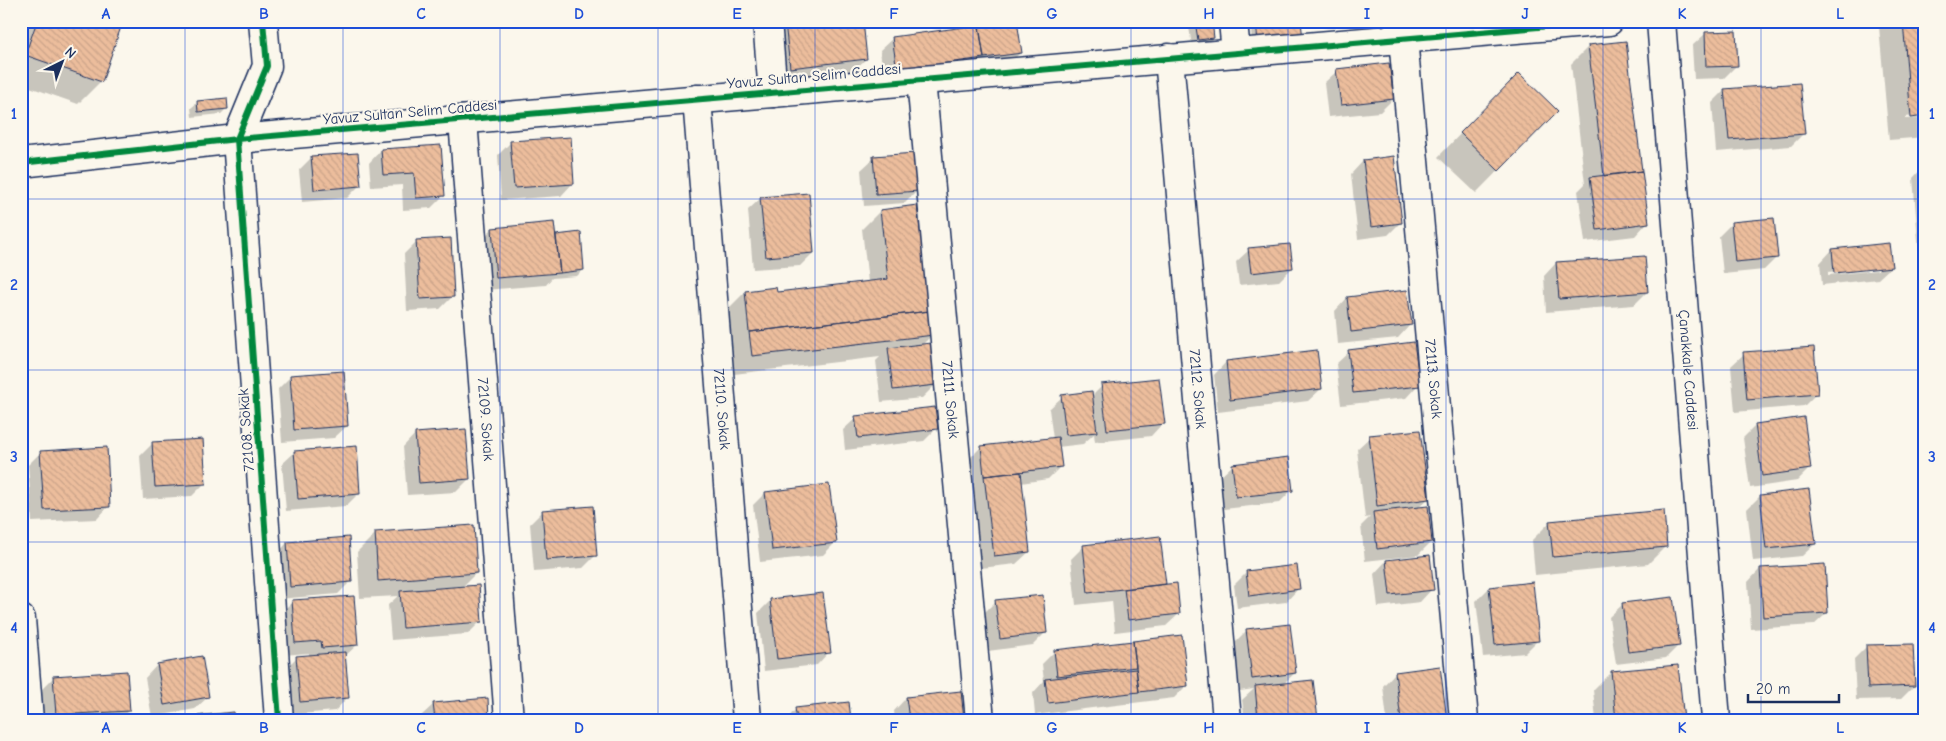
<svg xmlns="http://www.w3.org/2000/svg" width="1946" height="741" font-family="'Comic Neue',sans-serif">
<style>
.shadow{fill:#0003;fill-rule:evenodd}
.building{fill:url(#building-back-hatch);stroke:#1b2f5e}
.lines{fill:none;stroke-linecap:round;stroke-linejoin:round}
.minor-casing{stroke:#1b2f5e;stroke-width:31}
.tertiary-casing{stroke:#1b2f5e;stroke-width:31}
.minor{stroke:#fbf7ec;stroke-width:28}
.tertiary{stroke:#fbf7ec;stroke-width:28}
.cycleway-casing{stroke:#fbf7ec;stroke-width:9}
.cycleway{stroke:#00873e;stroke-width:6}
.grid{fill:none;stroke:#1d4ed8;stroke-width:1;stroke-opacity:0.55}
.labels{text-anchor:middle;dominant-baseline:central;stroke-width:4.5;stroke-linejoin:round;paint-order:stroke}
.street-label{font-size:15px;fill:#1b2f5e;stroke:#fbf7ec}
.neatline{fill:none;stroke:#1d4ed8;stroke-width:2}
.grid-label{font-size:16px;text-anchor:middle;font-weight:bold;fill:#1d4ed8}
</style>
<defs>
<pattern id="building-back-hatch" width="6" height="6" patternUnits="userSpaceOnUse" patternTransform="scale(1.25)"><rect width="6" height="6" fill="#ecbd9c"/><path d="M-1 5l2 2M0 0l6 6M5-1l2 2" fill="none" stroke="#caa389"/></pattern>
</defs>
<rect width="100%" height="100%" fill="#fbf7ec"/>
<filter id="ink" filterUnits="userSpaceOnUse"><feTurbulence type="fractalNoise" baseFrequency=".02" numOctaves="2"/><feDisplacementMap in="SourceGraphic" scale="10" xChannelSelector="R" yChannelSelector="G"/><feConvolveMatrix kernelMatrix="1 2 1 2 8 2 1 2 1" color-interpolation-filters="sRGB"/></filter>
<g filter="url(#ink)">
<path class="shadow" d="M23,21H122L100,82L78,104L21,84V26Z
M801,21H862L866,59L853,71L778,80L773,36L786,23Z
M964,21H1016L1020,53L1008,65L884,82L880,50L893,38L965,28Z
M1130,21H1166L1130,25Z
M1188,21H1211L1213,38L1207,44L1192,46Z
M1277,21L1252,49L1251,29L1257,23Z
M1884,21H1925V115L1905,117V119L1925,118V137L1889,140L1879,27Z
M1705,34L1737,65L1724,78L1694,79L1692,46Z
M1589,46L1647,223L1635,236L1585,242L1578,191L1585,184L1571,64Z
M1337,71L1393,99L1380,112L1328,117L1324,83Z
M1725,90L1803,134L1791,146L1716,152L1712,103Z
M1496,97L1557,111L1476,193L1438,157Z
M198,102L227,108L221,114L192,117L191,108Z
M510,143L573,183L561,196L501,200L498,155Z
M440,146L444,195L431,208L403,210L402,185L371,187L369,163L381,150Z
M311,158L360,185L347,198L302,202L299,170Z
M874,158L917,191L905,203L864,206L861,170Z
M1363,161L1401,222L1388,235L1358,239L1351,174Z
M1925,165V252H1919L1913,178Z
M761,198L813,253L800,266L753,269L748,210Z
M880,211L932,335L922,345L935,385L922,398L881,402L876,361L880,357L734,374L727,310L745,292L776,293L868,282L862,229Z
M1732,223L1777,257L1764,270L1723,274L1719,236Z
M492,229L555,238L556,236L583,270L577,276L552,278L546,285L484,290L479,242Z
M417,241L452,297L440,309L407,311L404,254Z
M1249,250L1292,268L1279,281L1239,285L1236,262Z
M1832,250L1891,267L1878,279L1822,285L1820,263ZM1878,267V270L1828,275V272Z
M1556,263L1647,292L1634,305L1546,312L1544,276Z
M1347,298L1410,325L1398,338L1338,344L1335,311Z
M1349,352L1418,385L1406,398L1341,405L1336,364Z
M1744,354L1817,393L1804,406L1735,412L1731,366Z
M1226,362L1321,389L1308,401L1218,412L1214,375Z
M291,376L347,426L334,438L282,442L278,389Z
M1102,386L1163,423L1151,436L1095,442L1094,434L1083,444L1058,447L1060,467L1048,479L1021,483L1029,552L1016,564L981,568L968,460L981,447L1053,439L1049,409L1062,397L1092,396Z
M856,418L937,428L924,441L845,450L843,430Z
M1756,425L1810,468L1797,481L1750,488L1743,438Z
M415,434L469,479L456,492L407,495L403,447Z
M1370,437L1428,499L1418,508L1431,542L1418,555L1365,561L1361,526L1370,517L1365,518L1357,449Z
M153,443L205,483L192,496L143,499L140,456Z
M41,452L109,506L97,519L32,522L28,465Z
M295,452L359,493L346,506L286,511L282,464Z
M1233,465L1292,490L1279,503L1224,509L1220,477Z
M765,493L835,543L823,555L760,562L753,505Z
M1760,496L1815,544L1802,556L1753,561L1747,509Z
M543,511L595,556L583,568L534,572L530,524Z
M1550,522L1666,546L1648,564L1535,575L1532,540Z
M472,526L476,573L461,588L480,622L468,634L391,640L388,605L398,596L360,598L357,552L375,534Z
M1159,538L1165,586L1179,614L1166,626L1115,632L1112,601L1076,605L1071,559L1084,546Z
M287,543L351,581L338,594L278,599L275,556Z
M1386,561L1432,589L1420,602L1378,607L1374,574Z
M1760,569L1827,613L1814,625L1751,629L1748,582Z
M1247,572L1298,589L1286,602L1237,608L1234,585Z
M1489,588L1538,640L1525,653L1483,657L1476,601Z
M1672,598L1679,645L1666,658L1616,664L1609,617L1622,605Z
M770,601L829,652L817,665L764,671L758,613Z
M996,601L1046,632L1033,645L988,651L983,614Z
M292,602L357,645L344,657L347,698L335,711L288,715L284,670L297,657L309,656V653L283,655L280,614Z
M1247,630L1295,673L1283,684L1316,718L1315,720H1245L1242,700L1254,689L1240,691L1234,643Z
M1180,636L1186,686L1174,698L1035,715L1033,693L1044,681L1042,664L1055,651Z
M1867,646L1914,686L1901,699L1856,700L1854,659Z
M157,665L208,697L195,709L152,717L145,678Z
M1611,672L1682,720H1596L1593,690Z
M1395,673L1445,720H1387L1383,686Z
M54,677L128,711L119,720H43L41,690Z
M906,698L963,720H895L894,711Z
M434,704L488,720H421V716Z
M796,709L850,720H786Z"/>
<path class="building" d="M37,21H123L102,82L25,55Z
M863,21L867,59L790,68L785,22Z
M978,21H1017L1022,53L984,58Z
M1195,21H1212L1214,38L1198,40Z
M1256,21H1301L1303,40L1258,43Z
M1903,21H1925V116L1911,118Z
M979,25L984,58L897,70L892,37Z
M1736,31L1738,66L1706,67L1705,32Z
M1626,41L1642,171L1604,176L1588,45Z
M1389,63L1394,99L1341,105L1336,69Z
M1519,73L1558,111L1499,171L1460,133Z
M1800,83L1805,134L1729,140L1724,89Z
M227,98L228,109L198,112L197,101Z
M571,137L574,184L514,188L510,141Z
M441,145L445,196L416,198L414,173L383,175L381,149Z
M358,153L361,186L314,190L311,156Z
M916,153L919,191L876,194L873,156Z
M1394,156L1402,223L1371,227L1363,160Z
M1642,171L1649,223L1597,230L1590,177Z
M809,193L814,253L766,257L760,197Z
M917,205L930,311L749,332L745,291L776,287L777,292L888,279L880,210Z
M1774,218L1778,258L1735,262L1731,222Z
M554,222L560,273L496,278L492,228Z
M581,232L584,270L560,273L556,235Z
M451,238L454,297L420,299L416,240Z
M1889,243L1892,267L1834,273L1832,249Z
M1290,244L1293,268L1251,273L1248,248Z
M1645,256L1648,292L1559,299L1556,262Z
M1407,290L1412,325L1351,332L1347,297Z
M930,311L934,335L752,356L749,332Z
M1414,342L1420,386L1353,393L1348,350Z
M931,343L936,385L893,390L888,348Z
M1814,347L1818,394L1747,400L1743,352Z
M1317,350L1322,389L1230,400L1226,361Z
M344,371L348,426L294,430L290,375Z
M1159,378L1165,424L1107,430L1101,384Z
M1092,391L1097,432L1066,435L1061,395Z
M935,407L938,429L858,438L855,416Z
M1804,417L1811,469L1762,476L1755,424Z
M466,429L470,479L419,483L415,433Z
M1420,430L1429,499L1377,506L1369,435Z
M1058,437L1062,467L984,476L981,446Z
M203,439L206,484L155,487L152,442Z
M357,446L360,494L298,499L294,451Z
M107,447L110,507L44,510L40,451Z
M1289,457L1293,491L1236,497L1232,464Z
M1021,472L1030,552L994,556L984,476Z
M829,484L837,543L772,550L765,492Z
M1809,489L1816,544L1766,549L1760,495Z
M593,506L597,556L546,560L542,510Z
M1428,506L1432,542L1377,549L1373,512Z
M1664,510L1667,547L1553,557L1549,521Z
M474,525L477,573L378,581L375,532Z
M1160,536L1166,584L1088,593L1083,545Z
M349,537L352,582L290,587L287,542Z
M1430,555L1434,590L1390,595L1386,560Z
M1825,564L1828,613L1763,617L1760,568Z
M1297,565L1300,589L1249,596L1246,571Z
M1533,582L1539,641L1495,645L1489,587Z
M1177,583L1180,614L1128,620L1124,589Z
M479,585L482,622L403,628L400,591Z
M823,593L831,653L777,659L770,599Z
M1043,595L1047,633L1000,639L995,600Z
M354,596L358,645L322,648L321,641L295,643L292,600Z
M1673,597L1680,646L1628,652L1622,603Z
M1290,624L1296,673L1252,679L1246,629Z
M1182,635L1188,686L1139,692L1133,641Z
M1133,641L1136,667L1057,676L1054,650Z
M1913,644L1915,686L1868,688L1866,645Z
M345,652L349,698L300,702L296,656Z
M202,656L209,697L164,705L157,664Z
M1678,665L1684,720H1616L1611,671Z
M1440,666L1447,720H1401L1395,672Z
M1136,669L1139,692L1048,703L1045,679Z
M127,671L130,711L56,715L53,676Z
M1313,680L1318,719L1258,720L1255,686Z
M961,691L964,720H909L906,697Z
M488,698L489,720H435L433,703Z
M849,702L851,720H797L795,708Z
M234,712L235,720H185V717Z"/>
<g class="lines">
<defs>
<g id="minor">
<path d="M263,21L267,66L237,139L279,720"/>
<path d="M767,21L773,93"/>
<path d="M1233,21L1236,53"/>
<path id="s1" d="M1403,38L1464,720"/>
<path id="s2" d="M1169,58L1227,720"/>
<path id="s3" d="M921,80L980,720"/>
<path id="s4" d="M697,99L747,720"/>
<path id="s5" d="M463,120L509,720"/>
<path d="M21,619L29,720"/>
</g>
<g id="tertiary">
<path id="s6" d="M1661,21L1716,720"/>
<path d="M21,163L237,139L1609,21"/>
</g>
</defs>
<use href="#minor" class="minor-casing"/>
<use href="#tertiary" class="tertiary-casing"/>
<use href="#minor" class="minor"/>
<use href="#tertiary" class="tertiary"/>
<defs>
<path id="cycleway" d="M263,21L267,66L237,139L279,720
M21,163L237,139L1609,21"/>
</defs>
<use href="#cycleway" class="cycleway-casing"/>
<use href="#cycleway" class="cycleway"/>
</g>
</g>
<path class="grid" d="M185,21V720M343,21V720M500,21V720M658,21V720M815,21V720M973,21V720M1131,21V720M1288,21V720M1446,21V720M1603,21V720M1761,21V720M21,199H1925M21,370H1925M21,542H1925"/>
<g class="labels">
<g class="street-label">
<text transform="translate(814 76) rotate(-5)">Yavuz Sultan Selim Caddesi</text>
<text transform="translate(410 112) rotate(-5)">Yavuz Sultan Selim Caddesi</text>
<text stroke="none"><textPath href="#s6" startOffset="350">Çanakkale Caddesi</textPath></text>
<text stroke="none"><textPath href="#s1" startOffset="342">72113. Sokak</textPath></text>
<text stroke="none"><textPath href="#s2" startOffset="332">72112. Sokak</textPath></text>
<text stroke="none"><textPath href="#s3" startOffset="321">72111. Sokak</textPath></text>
<text stroke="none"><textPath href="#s4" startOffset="311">72110. Sokak</textPath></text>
<text stroke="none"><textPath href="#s5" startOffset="300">72109. Sokak</textPath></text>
<text transform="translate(246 430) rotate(-94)">72108. Sokak</text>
</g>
</g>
<rect width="1946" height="741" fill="none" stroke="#fbf7ec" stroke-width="55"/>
<g transform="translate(62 62) rotate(42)" stroke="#fbf7ec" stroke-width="4" paint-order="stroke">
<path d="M0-4L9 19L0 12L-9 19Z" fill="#1b2f5e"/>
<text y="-8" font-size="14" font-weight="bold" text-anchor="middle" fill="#1b2f5e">N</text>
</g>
<path d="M1748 694v8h91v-8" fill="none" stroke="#1b2f5e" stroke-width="2.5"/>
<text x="1756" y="694" font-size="15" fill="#1b2f5e" stroke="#fbf7ec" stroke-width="4" paint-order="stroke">20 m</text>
<rect x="28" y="28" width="1890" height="686" class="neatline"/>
<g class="grid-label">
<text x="106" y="19">A</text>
<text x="264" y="19">B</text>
<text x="421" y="19">C</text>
<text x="579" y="19">D</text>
<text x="737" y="19">E</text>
<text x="894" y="19">F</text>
<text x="1052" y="19">G</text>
<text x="1209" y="19">H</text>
<text x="1367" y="19">I</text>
<text x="1525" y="19">J</text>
<text x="1682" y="19">K</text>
<text x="1840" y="19">L</text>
<text x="14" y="119">1</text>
<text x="1932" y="119">1</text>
<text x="14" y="290">2</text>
<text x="1932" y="290">2</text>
<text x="14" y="462">3</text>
<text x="1932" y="462">3</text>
<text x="14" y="633">4</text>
<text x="1932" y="633">4</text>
<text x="106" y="733">A</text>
<text x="264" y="733">B</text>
<text x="421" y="733">C</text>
<text x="579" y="733">D</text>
<text x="737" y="733">E</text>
<text x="894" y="733">F</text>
<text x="1052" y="733">G</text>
<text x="1209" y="733">H</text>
<text x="1367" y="733">I</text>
<text x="1525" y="733">J</text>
<text x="1682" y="733">K</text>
<text x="1840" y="733">L</text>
</g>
</svg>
